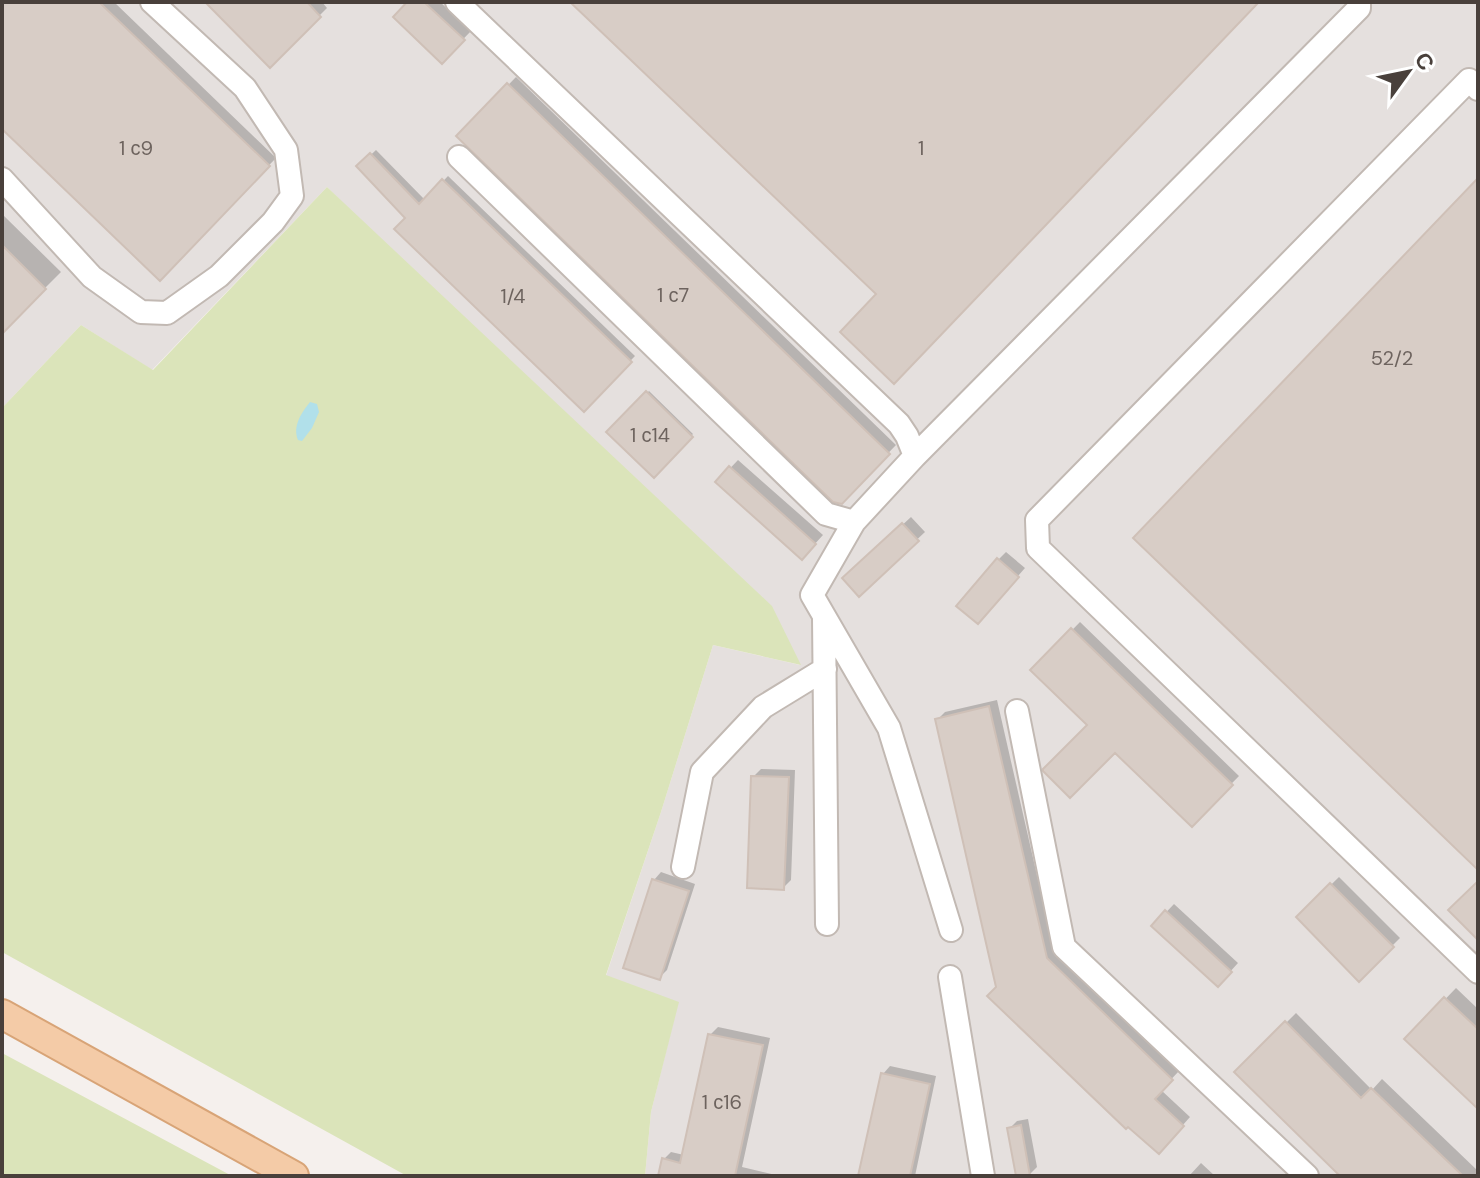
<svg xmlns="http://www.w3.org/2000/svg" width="1480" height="1178" font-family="'DM Sans',sans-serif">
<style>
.industrial{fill:#e5e0de}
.green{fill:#dbe4ba}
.water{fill:#b1e0ea}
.shadow{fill:#0003}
.building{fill:#d8cdc6;stroke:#cfc0b7;stroke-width:2}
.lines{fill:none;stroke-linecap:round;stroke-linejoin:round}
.minor-casing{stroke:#c2b9b3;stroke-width:26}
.major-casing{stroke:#d8a477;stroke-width:32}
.minor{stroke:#fff;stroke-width:22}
.major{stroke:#f4cba7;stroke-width:28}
.labels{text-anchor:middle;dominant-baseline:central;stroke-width:7;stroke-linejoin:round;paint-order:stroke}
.number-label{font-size:20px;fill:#6d635e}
</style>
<rect width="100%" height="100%" fill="#f5f0ed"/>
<path class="industrial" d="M2,2H1478V1176H645L651,1112L678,1003L606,976L661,812L713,645L800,665L327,187L152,370L81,325L2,408Z"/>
<path class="green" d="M327,187L772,606L801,665L713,645L661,812L606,975L679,1002L651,1112L645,1176H407L2,952V408L81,325L153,370Z
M2,1053L232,1176H2Z"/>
<path class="water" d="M310,402L317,404L319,412L312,428L302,441L298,440C292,426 302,412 310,402Z"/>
<path class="shadow" d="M2,2H114L276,158L160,278L2,127Z
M208,2H322L327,8L270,65Z
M409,2H440L471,31L442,61Z
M516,77L896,445L841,502L459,136Z
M376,150L425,200L448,176L635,356L584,409L359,166Z
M2,214L61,272L2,331Z
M649,391L693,434L654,475L609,432Z
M738,460L823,535L802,558L717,482Z
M911,517L925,532L859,594L845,578Z
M1006,552L1025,568L985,614L998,560Z
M1080,622L1239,776L1192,824L1033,670Z
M997,700L1054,950L1179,1071L1161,1090L1190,1117L1166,1144L998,987L937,720L945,712Z
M761,769L795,770L791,880L783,888L753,777Z
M661,872L695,884L667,970L659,978L654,880Z
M1339,877L1400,938L1359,979L1298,917Z
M1174,904L1238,963L1218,985L1153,926Z
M1456,988L1478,1009V1107L1407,1039Z
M1296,1013L1372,1090L1382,1079L1478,1171V1176H1343L1237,1072Z
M718,1027L770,1038L742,1167L780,1176H660L664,1159L671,1152L684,1155L710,1035Z
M890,1066L936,1076L915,1176H860L883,1074Z
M1028,1119L1037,1167L1029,1175L1018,1176L1009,1129L1017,1121Z
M1201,1163L1215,1176H1189Z"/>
<path class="building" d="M2,2H99L270,166L160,281L2,129Z
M205,2H307L321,17L270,68Z
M407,2H424L465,40L442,64L393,17Z
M570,2H1259L894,384L840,332L876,294Z
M507,83L890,454L842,504L833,502L456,136Z
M370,153L419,204L442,179L632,362L584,412L394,229L405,218L356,166Z
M1478,178V870L1133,538Z
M2,245L46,289L2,334Z
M646,391L693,437L654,478L606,432Z
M729,466L816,544L802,560L715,482Z
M902,523L919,541L859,597L842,578Z
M997,558L1019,577L978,624L956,606Z
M1071,628L1233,785L1192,827L1115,753L1070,798L1043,771V769L1087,725L1030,670Z
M989,706L1047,958L1173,1080L1155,1099L1184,1126L1159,1154L1128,1127L1126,1129L987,996L996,987L935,719Z
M751,776L789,777L784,890L747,888Z
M652,879L689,891L660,980L623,968Z
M1478,881V940L1448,910Z
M1330,883L1394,947L1359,982L1296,917Z
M1165,910L1232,972L1218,987L1151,926Z
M1444,997L1478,1029V1109L1404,1039Z
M1285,1021L1361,1098L1371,1088L1463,1176H1340L1234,1072Z
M708,1034L763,1045L735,1176H658L662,1158L680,1163Z
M881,1073L930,1084L910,1176H858Z
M1021,1125L1030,1176H1016L1007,1128Z"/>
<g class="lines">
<defs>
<path id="minor" d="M457,2L899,424L907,436L915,456L854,522L826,514L459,157
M1478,89L1469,80L1037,520L1038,548L1478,972
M2,179L92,277L141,312L167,313L219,276L273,222L292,196L286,150L245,88L152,2
M915,456L1359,8V2
M854,522L812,595L889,728L951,930
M824,618L827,924
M1017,711L1064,947L1307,1176
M683,867L702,772L763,707L825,669
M950,977L983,1176"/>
<path id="major" d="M2,1014L294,1176"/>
</defs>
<use href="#minor" class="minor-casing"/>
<use href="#major" class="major-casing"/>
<use href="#minor" class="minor"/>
<use href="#major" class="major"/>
</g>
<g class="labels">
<g class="number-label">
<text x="136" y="148">1 с9</text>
<text x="921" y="148">1</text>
<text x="673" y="295">1 с7</text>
<text x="513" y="296">1/4</text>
<text x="1392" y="358">52/2</text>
<text x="650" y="435">1 с14</text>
<text x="722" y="1102">1 с16</text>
</g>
</g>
<rect width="1480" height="1178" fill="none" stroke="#49403b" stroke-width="8"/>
<g transform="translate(1408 72) rotate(57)" stroke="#ffffff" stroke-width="6" paint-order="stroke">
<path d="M0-6L14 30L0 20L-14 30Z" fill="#49403b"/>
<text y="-12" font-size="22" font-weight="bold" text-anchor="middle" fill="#49403b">С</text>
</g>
</svg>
